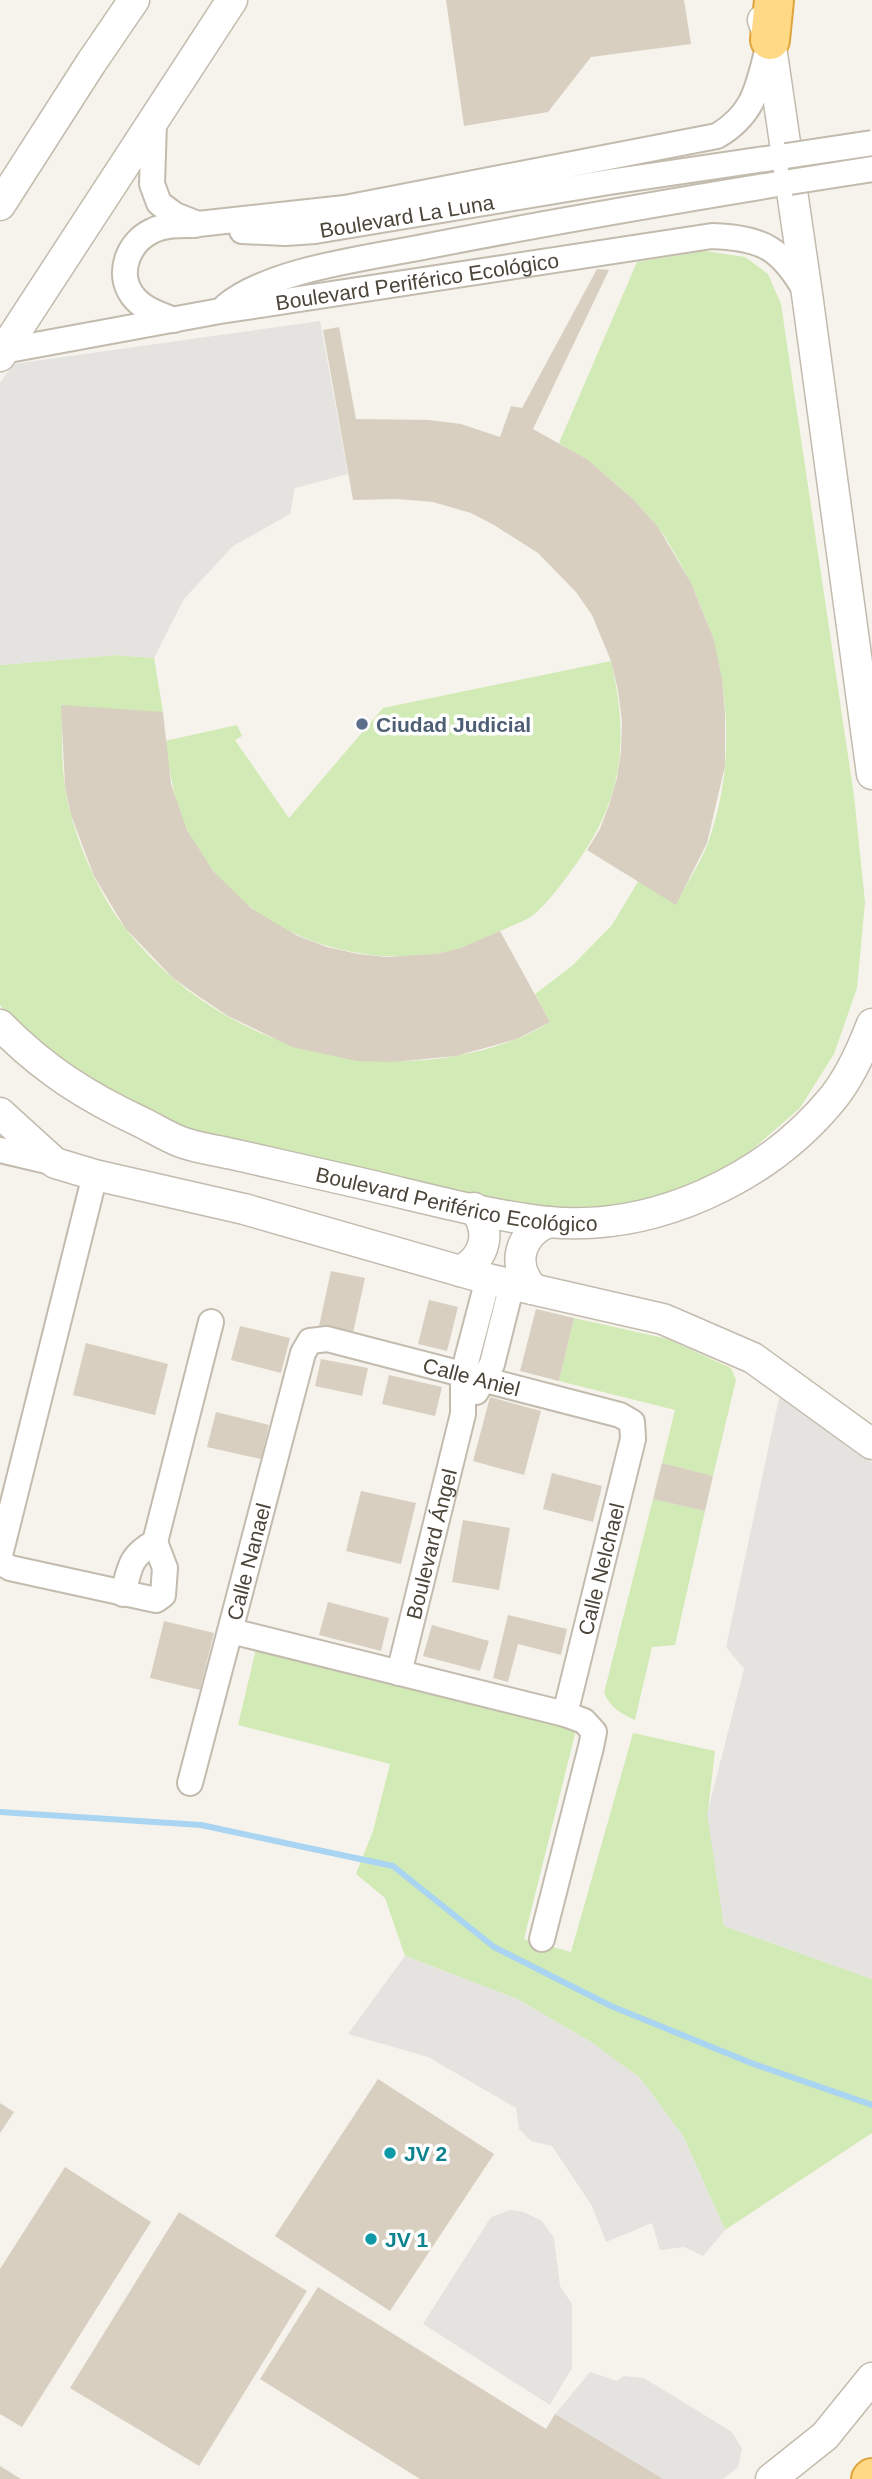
<svg xmlns="http://www.w3.org/2000/svg" width="872" height="2479" font-family="Helvetica,sans-serif">
<style>
.green{fill:#d2eab5}
.parking{fill:#e5e3e0}
.lines{fill:none;stroke-linecap:round;stroke-linejoin:round}
.stream{stroke:#a9d4f2;stroke-width:6}
.building{fill:#d8cfc1}
.minor-casing{stroke:#c2bbae;stroke-width:28}
.tertiary-casing{stroke:#c2bbae;stroke-width:33}
.trunk-casing{stroke:#e0a43c;stroke-width:42}
.minor{stroke:#fff;stroke-width:24}
.tertiary{stroke:#fff;stroke-width:30}
.trunk{stroke:#ffd985;stroke-width:38}
.minor-bridge-casing{stroke:#c2bbae;stroke-width:28;stroke-linecap:butt}
.minor-bridge{stroke:#fff;stroke-width:24}
.service-dot{fill:#5c6f8a;stroke:#fff;stroke-width:2.5}
.culture-dot{fill:#0f9aa8;stroke:#fff;stroke-width:2.5}
.labels{text-anchor:middle;dominant-baseline:central;stroke-width:7;stroke-linejoin:round;paint-order:stroke}
.street-label{font-size:21px;fill:#4b4439;stroke:#fff}
.service-label{font-size:21px;font-weight:bold;fill:#4e5e75;stroke:#fff;text-anchor:start}
.culture-label{font-size:21px;font-weight:bold;fill:#0d838f;stroke:#fff;text-anchor:start}
</style>
<rect width="100%" height="100%" fill="#f6f3ec"/>
<path class="green" d="M705,251L745,257L768,274L781,304L854,796L865,902L857,988L834,1054L800,1108L748,1153L705,1179L636,1205L552,1214L213,1142L133,1113L16,1025L0,1005V665L115,655L154,658L163,712L62,723C62,745 62,766 65,787C72,833 97,892 125,928C217,1046 377,1093 517,1039C528,1035 539,1028 550,1022L535,994L572,966L612,925L639,880L676,904C686,884 700,864 708,843C741,751 728,649 681,565C674,552 666,537 656,525C629,492 596,465 559,443L637,262Z
M611,661C630,744 623,801 571,871C560,886 545,907 529,918C520,923 509,927 500,931C479,941 458,951 435,954C345,967 249,929 199,852C178,818 170,780 165,741L237,725L242,736L235,740L289,818L383,708Z
M574,1318L668,1339L731,1368L736,1380L713,1476L662,1463L675,1410L559,1381Z
M653,1499L705,1511L675,1645L652,1647L635,1720C620,1713 611,1708 604,1693Z
M256,1649L576,1730L524,1939L571,1952L633,1733L715,1751L708,1811L724,1926L872,1979V2133L725,2230L683,2136L640,2078L591,2042L517,1999L405,1956L385,1898L356,1874L373,1831L390,1764L238,1725Z"/>
<path class="parking" d="M320,321L348,474L295,488L290,514L233,546L184,599L154,658L115,655L0,665V383L13,364Z
M779,1398L801,1406L836,1430L872,1463V1979L724,1926L707,1814L744,1669L726,1647Z
M405,1956L517,1999L591,2042L640,2078L683,2136L725,2230L703,2256L684,2247L660,2250L652,2223L606,2242L592,2206L552,2146L531,2141L519,2129L516,2108L428,2057L348,2034Z
M511,2210L524,2212L542,2221L554,2238L560,2286L572,2304V2368L550,2405L423,2324L491,2217Z
M590,2372L617,2381L624,2376L644,2378L732,2432L742,2449L738,2467L723,2479H662L555,2414Z"/>
<g class="lines">
<path class="stream" d="M0,1812L201,1825L393,1866L494,1947L611,2006L751,2063L872,2105"/>
</g>
<path class="building" d="M446,0H684L691,44L591,57L548,112L464,126Z
M597,269L609,270L533,429L588,460L634,500L658,527L691,583L714,640L722,679L725,712V766L707,843L676,905L587,850L600,829L609,805L617,778L621,751L622,722L618,690L611,661L592,615L576,592L538,553L494,525L471,513L433,502L396,499L353,500L323,330L339,327L356,419L429,420L461,424L500,437L511,406L522,408Z
M61,705L163,712L171,784L187,830L213,871L251,908L272,921L298,936L327,947L358,954L387,957L436,954L461,948L500,931L550,1022L517,1039L456,1056L393,1062L357,1061L292,1047L228,1016L201,998L173,978L125,928L94,876L71,815L65,787Z
M331,1271L365,1278L353,1333L319,1326Z
M429,1300L458,1307L447,1351L418,1344Z
M536,1309L574,1318L559,1381L520,1371Z
M240,1326L290,1338L281,1373L231,1360Z
M86,1343L168,1364L155,1415L73,1395Z
M321,1359L368,1368L362,1396L315,1386Z
M389,1375L442,1387L435,1416L382,1404Z
M490,1397L541,1411L524,1475L473,1461Z
M216,1412L269,1425L261,1459L207,1447Z
M662,1463L713,1476L705,1511L653,1499Z
M552,1473L602,1486L593,1522L543,1509Z
M361,1491L416,1503L401,1564L346,1551Z
M463,1520L510,1528L499,1590L452,1582Z
M328,1602L389,1618L381,1651L319,1635Z
M508,1615L567,1629L561,1655L518,1644L508,1682L493,1678Z
M164,1621L214,1633L200,1690L150,1678Z
M432,1625L489,1641L480,1671L423,1656Z
M378,2079L494,2154L390,2311L275,2236Z
M0,2103L14,2112L0,2133Z
M65,2167L151,2222L22,2427L0,2414V2269Z
M179,2212L307,2291L199,2466L70,2388Z
M318,2287L546,2429L555,2414L663,2479H420L260,2379Z
M0,2466L21,2479H0Z"/>
<g class="lines">
<defs>
<g id="minor">
<path d="M154,122L152,184L159,203L175,215L198,224L345,208L717,136C756,113 758,85 769,44"/>
<path id="s1" d="M242,231L285,233L315,231L609,182L786,156"/>
<path d="M226,306C269,270 367,258 423,247C545,223 667,202 790,182"/>
<path d="M174,320C159,314 142,309 132,295C116,272 129,242 152,231C165,224 182,225 195,225"/>
<path id="s2" d="M3,351L220,311L712,236C763,238 781,248 806,292"/>
<path d="M0,1150L55,1163"/>
<path d="M476,1392L492,1364L512,1284"/>
<path d="M0,1555L95,1175"/>
<path d="M0,1562L10,1568L156,1600L163,1595L165,1568L155,1542"/>
<path d="M123,1594C130,1567 129,1557 155,1542L211,1322"/>
<path d="M231,1631L565,1714L584,1721L594,1732L591,1747L542,1939"/>
<path id="s3" d="M399,1673L463,1414V1374L488,1279"/>
<path id="s4" d="M190,1783L303,1353L310,1341L327,1339L620,1415L632,1422L633,1439L565,1714"/>
</g>
<g id="tertiary">
<path d="M763,20L770,40L807,294L872,774"/>
<path d="M0,205L91,63L134,0"/>
<path d="M0,356L232,0"/>
<path id="s5" d="M0,1025C43,1069 87,1097 143,1123C155,1129 168,1137 181,1142C197,1148 215,1150 232,1154C272,1163 311,1172 351,1181C414,1195 483,1215 548,1222C653,1232 766,1180 833,1098C850,1077 862,1050 872,1024"/>
<path d="M0,1113L55,1163L95,1175L244,1209L488,1279L663,1319L753,1358L872,1444"/>
<path d="M460,1271C486,1258 492,1231 474,1208"/>
<path d="M533,1289C511,1265 519,1235 548,1222"/>
<path d="M771,2479L825,2436L872,2378"/>
</g>
<path id="trunk" d="M770,40L774,0
M871,2479L872,2478"/>
</defs>
<use href="#minor" class="minor-casing"/>
<use href="#tertiary" class="tertiary-casing"/>
<use href="#trunk" class="trunk-casing"/>
<use href="#minor" class="minor"/>
<use href="#tertiary" class="tertiary"/>
<use href="#trunk" class="trunk"/>
<defs>
<path id="minor-bridge" d="M786,156L872,143
M790,182L872,169"/>
</defs>
<use href="#minor-bridge" class="minor-bridge-casing"/>
<use href="#minor-bridge" class="minor-bridge"/>
</g>
<circle class="service-dot" cx="362" cy="724" r="7"/>
<g class="culture-dot">
<circle cx="390" cy="2153" r="7"/>
<circle cx="371" cy="2239" r="7"/>
</g>
<g class="labels">
<g class="street-label">
<text stroke="none"><textPath href="#s1" startOffset="166">Boulevard La Luna</textPath></text>
<text stroke="none"><textPath href="#s2" startOffset="420">Boulevard Periférico Ecológico</textPath></text>
<text stroke="none"><textPath href="#s5" startOffset="499">Boulevard Periférico Ecológico</textPath></text>
<text stroke="none"><textPath href="#s4" startOffset="625">Calle Aniel</textPath></text>
<text stroke="none"><textPath href="#s3" startOffset="133">Boulevard Ángel</textPath></text>
<text stroke="none"><textPath href="#s4" startOffset="229">Calle Nanael</textPath></text>
<text transform="translate(601 1569) rotate(-76)">Calle Nelchael</text>
</g>
<g class="service-label">
<text x="376" y="724">Ciudad Judicial</text>
</g>
<g class="culture-label">
<text x="404" y="2153">JV 2</text>
<text x="385" y="2239">JV 1</text>
</g>
</g>
</svg>
